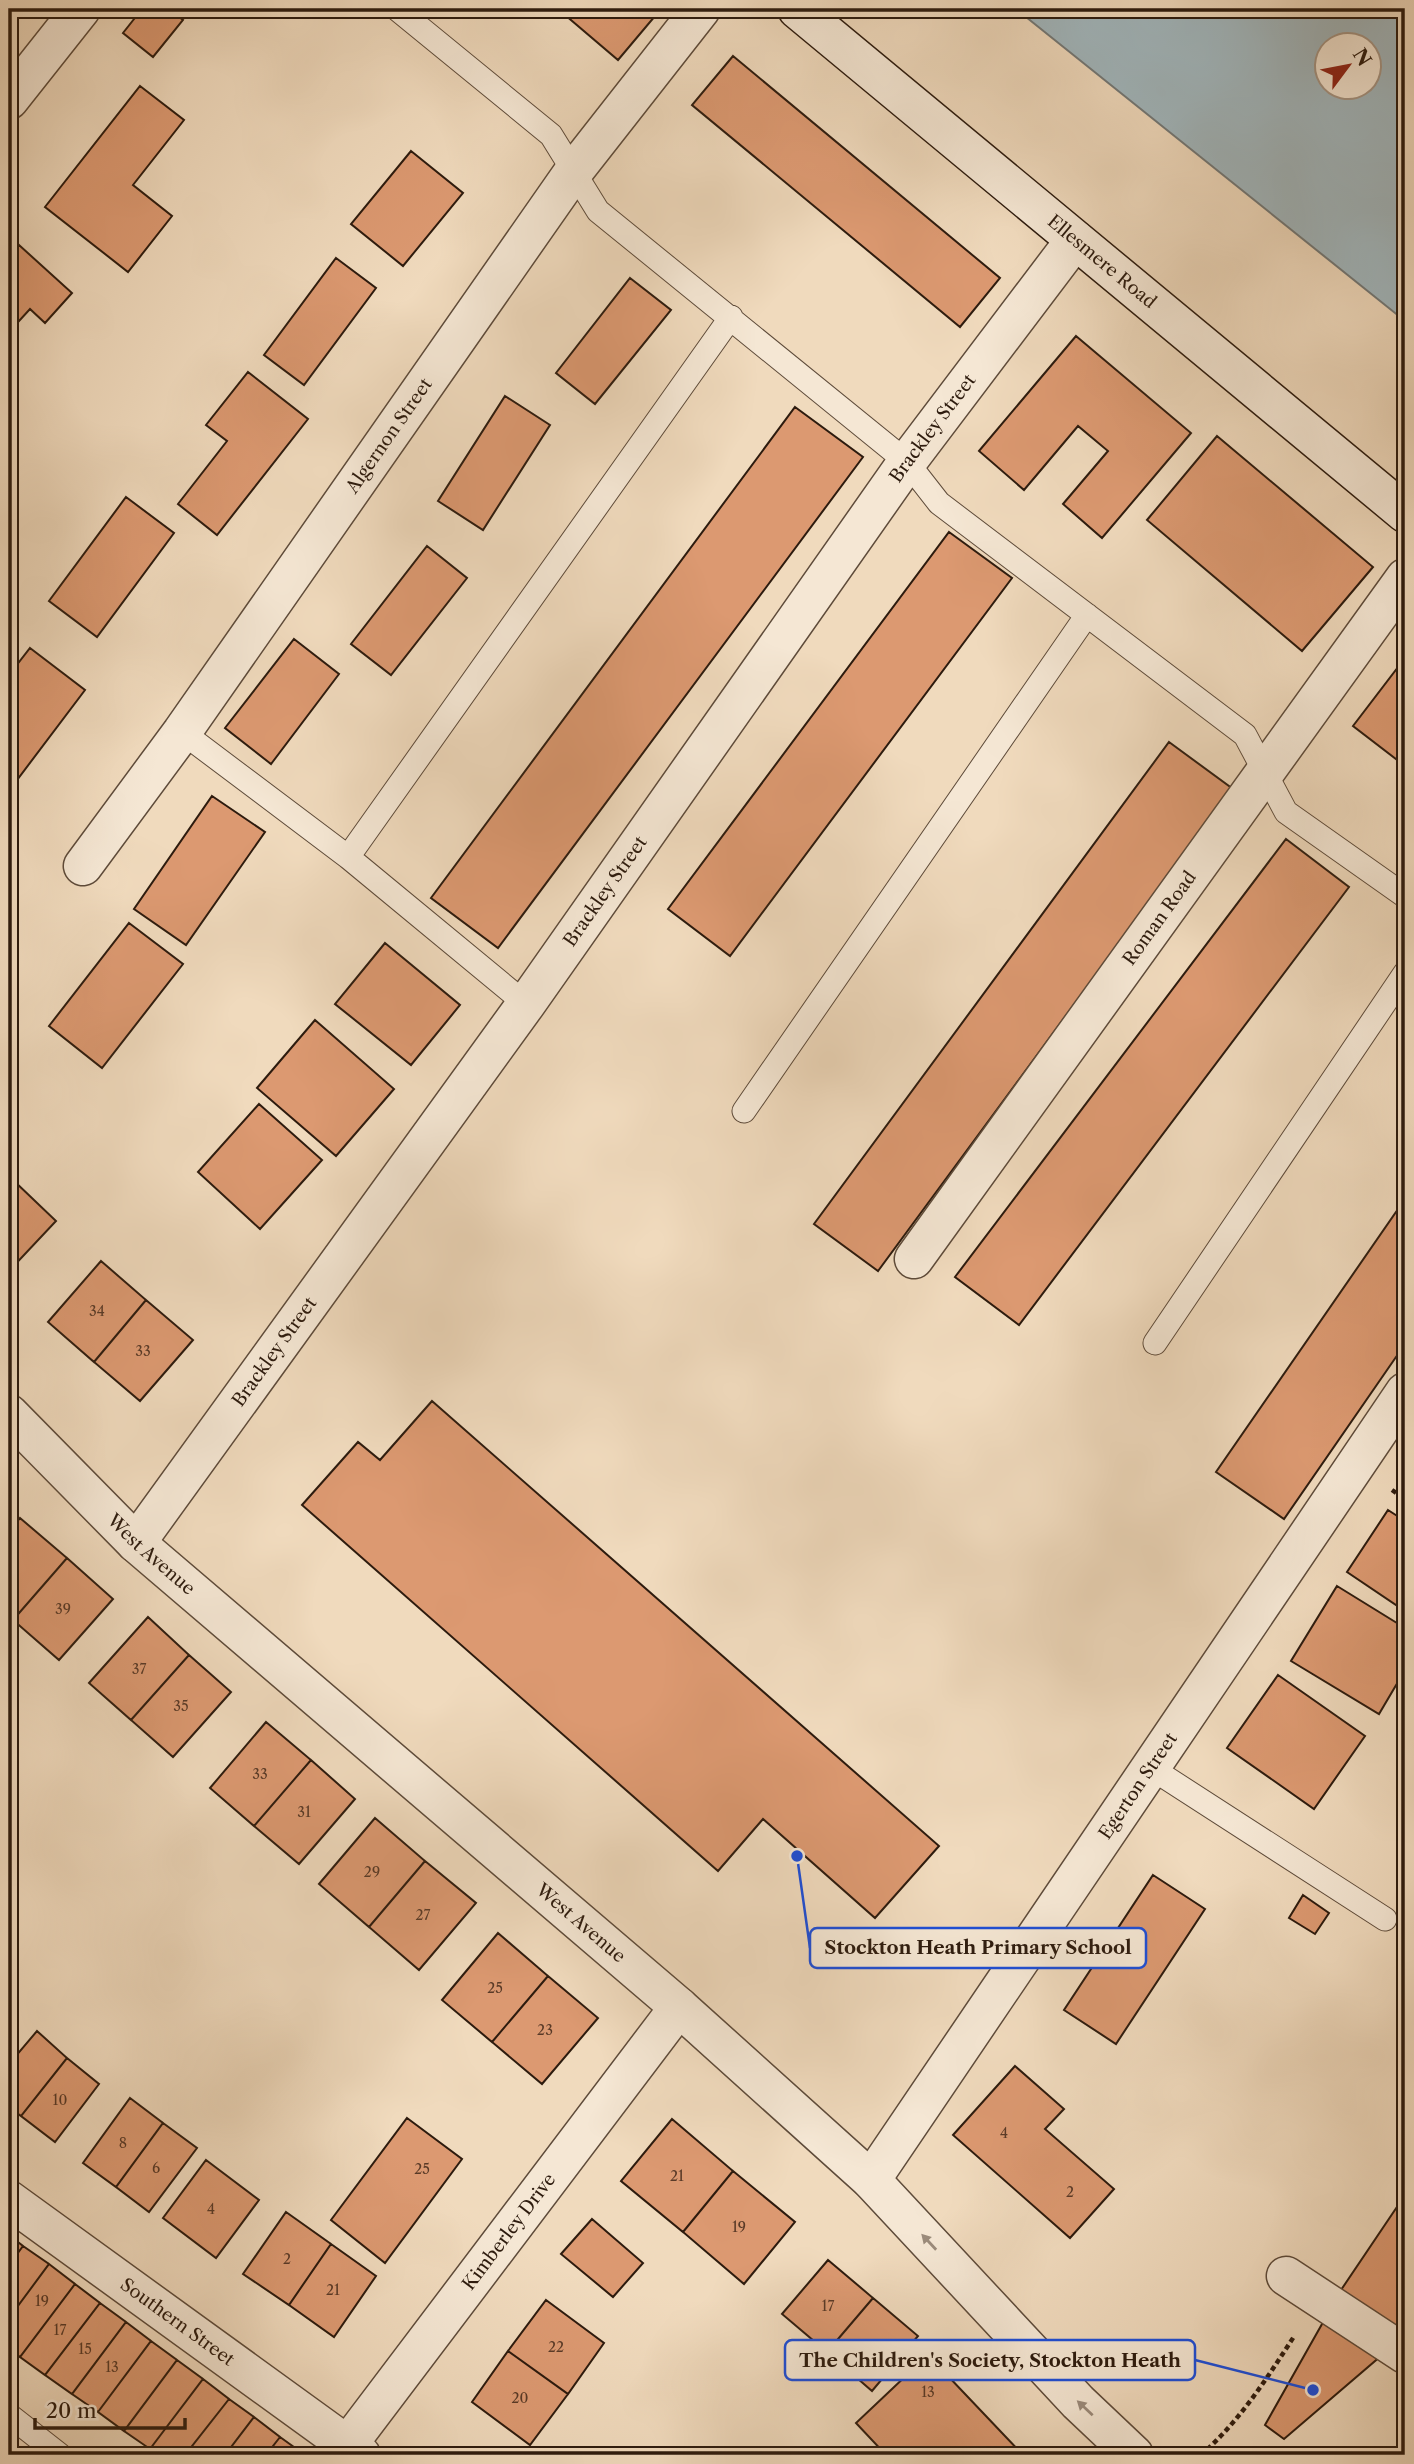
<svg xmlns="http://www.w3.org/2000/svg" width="1414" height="2464" viewBox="0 0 1414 2464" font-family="'Libre Caslon Text',serif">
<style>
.water{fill:#a1b7be;stroke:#737978;stroke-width:2;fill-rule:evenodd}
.building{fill:#dc9971;stroke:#2d1b0e;stroke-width:2}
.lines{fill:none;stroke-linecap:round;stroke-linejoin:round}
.lane-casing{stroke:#5e4b3a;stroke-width:25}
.street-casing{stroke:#5e4b3a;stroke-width:41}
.secondary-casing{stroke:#2d1b0e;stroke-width:41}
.path{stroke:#2d1b0e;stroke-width:4.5;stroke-dasharray:5 3.5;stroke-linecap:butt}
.lane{stroke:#f5e7d4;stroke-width:23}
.street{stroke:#f5e7d4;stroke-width:38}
.secondary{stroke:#f5e7d4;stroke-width:38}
.oneway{fill:#9b8b7b}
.labels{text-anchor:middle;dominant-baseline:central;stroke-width:5;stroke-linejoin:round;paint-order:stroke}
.number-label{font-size:14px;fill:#593a27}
.street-label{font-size:18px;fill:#2d1b0e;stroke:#f5e7d4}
.leader{fill:none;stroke:#1d4ed8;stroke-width:2.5}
.callout-dot{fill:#1d4ed8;stroke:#f5e7d4;stroke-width:2.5}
.callout{fill:#f5e7d4;stroke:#1d4ed8;stroke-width:2.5}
.callout-label{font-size:19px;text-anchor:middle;font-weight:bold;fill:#2d1b0e}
</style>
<rect width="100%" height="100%" fill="#f0dabd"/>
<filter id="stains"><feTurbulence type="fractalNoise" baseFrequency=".00286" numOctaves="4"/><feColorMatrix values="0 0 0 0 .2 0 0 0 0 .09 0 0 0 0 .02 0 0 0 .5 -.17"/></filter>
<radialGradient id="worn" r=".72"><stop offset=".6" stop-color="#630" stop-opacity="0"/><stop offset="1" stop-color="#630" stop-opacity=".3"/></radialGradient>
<path class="water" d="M1016,9H1405V321ZM1326,46H1368V88H1326Z"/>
<path class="building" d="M142,9H169L183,20L153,57L123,33Z
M558,9H661L618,60Z
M733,56L1000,278L960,327L692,105Z
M140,86L184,120L133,185L172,216L128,272L45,207Z
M411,151L463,193L403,266L351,224Z
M19,245L72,293L45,323L30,309L9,332V256Z
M336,258L376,288L304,385L264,355Z
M630,278L671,310L595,404L556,373Z
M1076,336L1191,433L1102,538L1063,504L1108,451L1078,426L1024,490L979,451Z
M248,372L308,419L217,535L178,504L227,441L206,425Z
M505,396L550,425L483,530L438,501Z
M795,407L863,457L498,948L431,898Z
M1217,436L1373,567L1302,651L1147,520Z
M126,497L174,533L97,637L49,601Z
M949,532L1012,578L730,956L668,909Z
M427,546L467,578L391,675L351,644Z
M294,639L339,674L271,764L225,728Z
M30,648L85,690L11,788L9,675Z
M1405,658V766L1353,726Z
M1169,742L1233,789L878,1271L814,1224Z
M212,796L265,832L186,945L134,909Z
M1286,839L1349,887L1019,1325L955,1277Z
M129,923L183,964L102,1068L49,1026Z
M385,943L460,1005L411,1065L335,1004Z
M315,1020L394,1089L336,1156L257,1088Z
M259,1104L322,1160L260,1229L198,1172Z
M12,1179L56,1221L9,1271V1182Z
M1405,1199V1344L1284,1519L1216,1472Z
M101,1261L146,1300L94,1362L48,1322Z
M146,1300L193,1340L140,1401L94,1362Z
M432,1401L939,1846L875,1918L763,1819L718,1871L302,1505L358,1442L380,1460Z
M1388,1510L1405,1521V1611L1347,1572Z
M20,1518L67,1558L13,1620L9,1616V1531Z
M67,1558L113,1599L59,1660L13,1620Z
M1337,1586L1405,1628V1670L1379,1714L1291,1661Z
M148,1617L189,1655L131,1720L89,1683Z
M189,1655L231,1692L173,1757L131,1720Z
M1278,1675L1365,1736L1314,1809L1227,1748Z
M266,1722L311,1760L254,1826L210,1788Z
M311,1760L355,1799L299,1864L254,1826Z
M375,1818L425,1861L369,1927L319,1884Z
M425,1861L476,1903L419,1970L369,1927Z
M1153,1875L1205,1909L1116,2044L1064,2010Z
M1303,1895L1329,1913L1315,1934L1289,1918Z
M498,1933L548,1976L492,2042L442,2000Z
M548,1976L598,2018L542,2084L492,2042Z
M37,2031L67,2058L21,2116L9,2107V2064Z
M67,2058L99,2084L55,2142L21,2116Z
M1015,2066L1064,2109L1045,2129L1114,2189L1070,2238L953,2135Z
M130,2098L163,2123L116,2187L83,2163Z
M407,2118L462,2159L385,2263L331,2220Z
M672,2119L733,2171L683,2232L621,2181Z
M163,2123L197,2148L149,2212L116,2187Z
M206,2160L259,2200L216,2258L163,2218Z
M733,2171L795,2222L744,2284L683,2232Z
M1405,2195V2333L1341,2290Z
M286,2212L331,2244L289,2305L243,2274Z
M592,2219L643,2263L613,2297L561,2254Z
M9,2235L23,2246L9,2265Z
M331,2244L376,2276L334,2337L289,2305Z
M23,2246L49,2264L9,2318V2265Z
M828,2260L873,2298L827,2352L782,2314Z
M49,2264L75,2284L20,2357L9,2349V2318Z
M75,2284L100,2303L45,2375L20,2357Z
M873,2298L918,2336L872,2391L827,2352Z
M546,2300L604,2343L568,2394L508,2351Z
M100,2303L126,2322L72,2394L45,2375Z
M1326,2317L1382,2355L1284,2439L1265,2425Z
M126,2322L151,2341L98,2412L72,2394Z
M151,2341L177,2360L124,2431L98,2412Z
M508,2351L568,2394L530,2445L472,2402Z
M928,2355L1023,2455H886L856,2423Z
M177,2360L203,2379L150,2449L124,2431Z
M203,2379L229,2399L185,2455H158L150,2449Z
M229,2399L254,2417L225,2455H185Z
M254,2417L280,2437L266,2455H225Z
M280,2437L305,2455H266Z"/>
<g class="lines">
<g class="lane-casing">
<path id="lane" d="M397,9L551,135L598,211L907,462L939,503L1245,735L1286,812L1405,896
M182,732L348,857L526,1004
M348,857L731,317
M744,1111L1087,615
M1155,1343L1405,973
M1151,1768L1385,1919
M9,2415L60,2455"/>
</g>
<g class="street-casing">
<g id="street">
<path d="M9,100L81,9"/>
<path id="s1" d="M83,866L182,732L574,171L701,9"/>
<path id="s2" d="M914,1259L1405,578"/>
<path id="s3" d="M9,1414L136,1543L679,2007L871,2180L1078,2402L1134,2455"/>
<path id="s4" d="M136,1543L526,1004L907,462L1075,240"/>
<path id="s5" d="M871,2180L1405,1392"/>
<path id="s6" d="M9,2200L361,2455"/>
<path d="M1286,2276L1405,2354"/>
<path id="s7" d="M340,2455L679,2007"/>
</g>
</g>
<g class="secondary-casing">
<g id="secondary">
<path id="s8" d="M797,9L1405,513"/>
</g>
</g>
<path class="path" d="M1392,1490L1405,1499
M1201,2455C1240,2421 1267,2378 1295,2335"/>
<use href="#lane" class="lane"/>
<use href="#street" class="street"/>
<use href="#secondary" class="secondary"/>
</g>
<defs><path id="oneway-solid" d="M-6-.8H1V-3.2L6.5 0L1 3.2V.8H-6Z" transform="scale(1.75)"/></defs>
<g class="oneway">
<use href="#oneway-solid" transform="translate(929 2242) rotate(-133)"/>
<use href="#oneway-solid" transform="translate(1085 2408) rotate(-137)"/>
</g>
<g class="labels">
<g class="number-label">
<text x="97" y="1311">34</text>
<text x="143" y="1351">33</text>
<text x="63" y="1609">39</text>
<text x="139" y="1669">37</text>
<text x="181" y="1706">35</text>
<text x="260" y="1774">33</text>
<text x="304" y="1812">31</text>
<text x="372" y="1872">29</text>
<text x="423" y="1915">27</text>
<text x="495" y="1988">25</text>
<text x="545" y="2030">23</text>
<text x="60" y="2100">10</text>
<text x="1004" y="2133">4</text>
<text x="123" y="2143">8</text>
<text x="156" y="2168">6</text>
<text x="422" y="2169">25</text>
<text x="677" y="2176">21</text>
<text x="1070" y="2192">2</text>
<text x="211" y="2209">4</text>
<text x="739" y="2227">19</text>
<text x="287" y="2259">2</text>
<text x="333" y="2290">21</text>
<text x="42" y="2301">19</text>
<text x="828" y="2306">17</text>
<text x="60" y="2330">17</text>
<text x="556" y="2347">22</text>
<text x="85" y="2349">15</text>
<text x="112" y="2367">13</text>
<text x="928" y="2392">13</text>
<text x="520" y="2398">20</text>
</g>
<g class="street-label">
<text stroke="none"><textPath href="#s8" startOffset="396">Ellesmere Road</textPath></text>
<text stroke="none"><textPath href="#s4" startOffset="1370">Brackley Street</textPath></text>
<text stroke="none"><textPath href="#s1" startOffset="528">Algernon Street</textPath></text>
<text stroke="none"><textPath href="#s4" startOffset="803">Brackley Street</textPath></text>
<text stroke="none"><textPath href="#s2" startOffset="420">Roman Road</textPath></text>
<text stroke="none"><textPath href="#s4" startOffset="236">Brackley Street</textPath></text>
<text stroke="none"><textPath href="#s3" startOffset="200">West Avenue</textPath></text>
<text stroke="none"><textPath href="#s5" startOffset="476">Egerton Street</textPath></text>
<text stroke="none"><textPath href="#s3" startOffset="766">West Avenue</textPath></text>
<text stroke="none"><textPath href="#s7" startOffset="280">Kimberley Drive</textPath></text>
<text stroke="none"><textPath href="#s6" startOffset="208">Southern Street</textPath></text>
</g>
</g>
<path class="leader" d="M797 1856L810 1948M1313 2390L1195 2360"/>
<g class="callout-dot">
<circle cx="797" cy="1856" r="7"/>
<circle cx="1313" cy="2390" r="7"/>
</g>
<g class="callout">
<rect x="810" y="1928" width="336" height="40" rx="7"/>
<rect x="785" y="2340" width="410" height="40" rx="7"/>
</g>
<g class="callout-label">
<text x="978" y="1954">Stockton Heath Primary School</text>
<text x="990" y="2367">The Children's Society, Stockton Heath</text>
</g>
<rect width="1414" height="2464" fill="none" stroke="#f0dabd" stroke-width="35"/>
<rect x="10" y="10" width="1393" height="2443" fill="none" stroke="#2d1b0e" stroke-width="3.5"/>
<rect x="18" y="18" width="1379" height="2429" fill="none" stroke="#2d1b0e" stroke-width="2"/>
<g transform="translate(1348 66) rotate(58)"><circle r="33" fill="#f5e7d4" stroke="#a59585" stroke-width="2"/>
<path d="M0-5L12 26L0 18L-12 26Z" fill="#8f2418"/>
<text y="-10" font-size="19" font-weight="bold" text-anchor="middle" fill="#2d1b0e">N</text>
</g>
<path d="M35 2418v10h150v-10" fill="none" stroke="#2d1b0e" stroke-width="3.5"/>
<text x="46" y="2418" font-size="21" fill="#2d1b0e" stroke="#f5e7d4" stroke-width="5" paint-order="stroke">20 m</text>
<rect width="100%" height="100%" filter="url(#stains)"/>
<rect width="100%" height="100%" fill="url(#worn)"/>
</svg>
